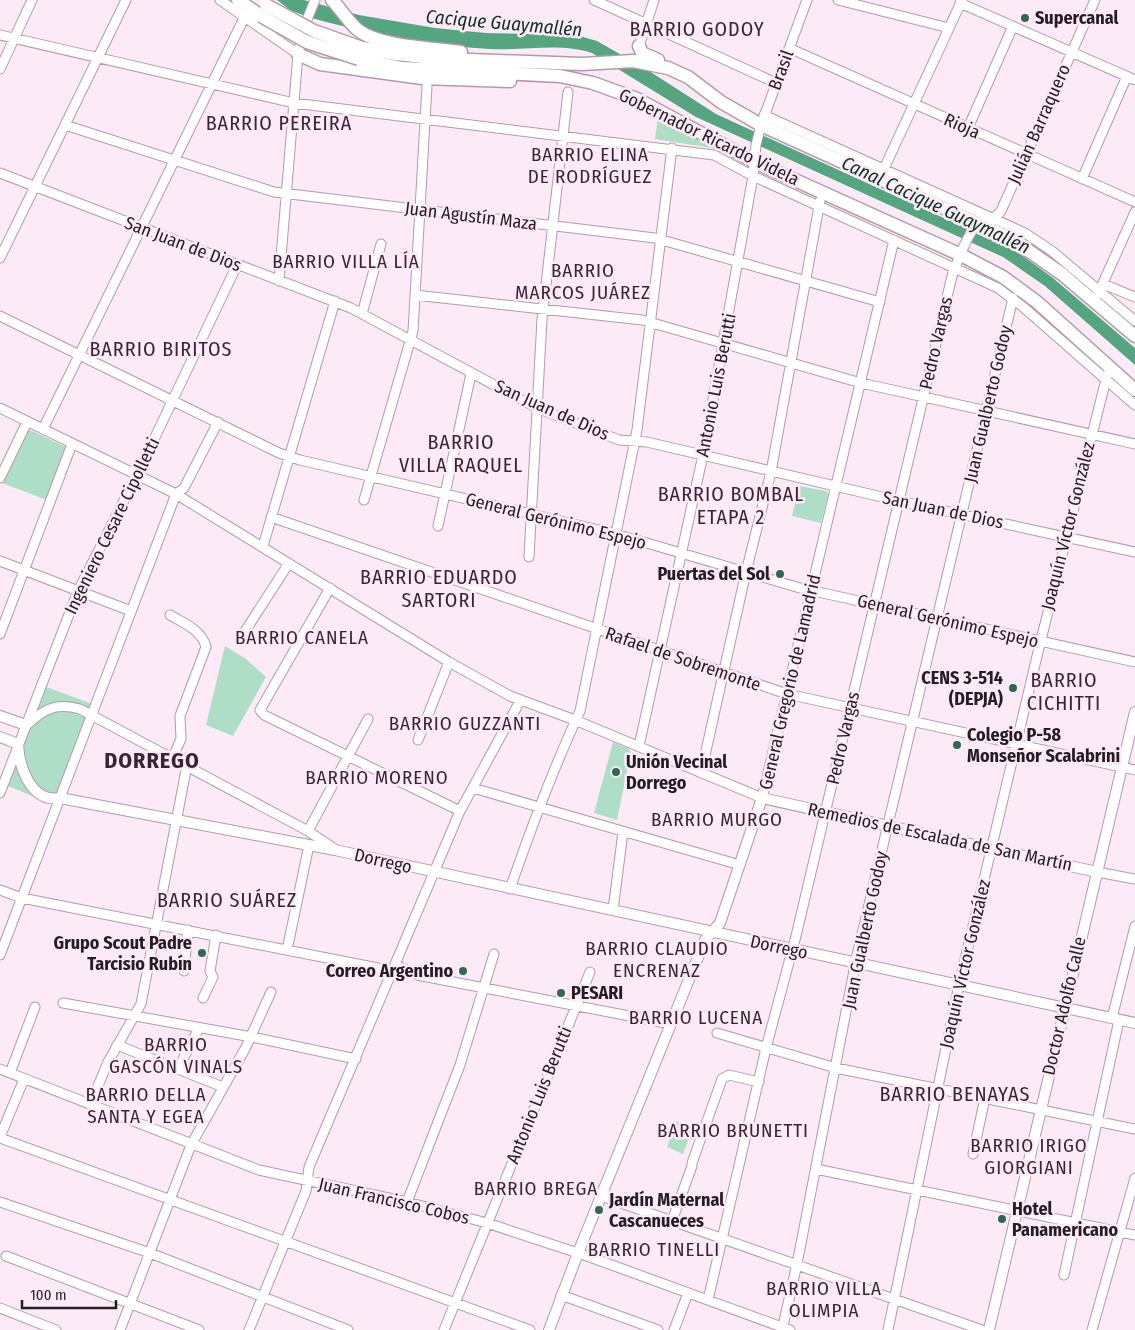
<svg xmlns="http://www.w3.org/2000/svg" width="1135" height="1330" viewBox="0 0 1135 1330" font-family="'Fira Sans Condensed',sans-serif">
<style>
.green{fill:#aedfc6}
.water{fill:#55a680}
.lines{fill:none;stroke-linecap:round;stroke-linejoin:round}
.minor-casing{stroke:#b599ac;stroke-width:11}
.major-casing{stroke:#b599ac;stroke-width:12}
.highway-casing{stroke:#b599ac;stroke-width:15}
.minor{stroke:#fff;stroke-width:9}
.major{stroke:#fff;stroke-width:10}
.highway{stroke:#fff;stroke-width:12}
.highway-bridge-casing{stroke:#b599ac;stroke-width:15;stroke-linecap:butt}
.highway-bridge{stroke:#fff;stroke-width:12}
.poi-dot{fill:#31684f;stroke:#fdeaf7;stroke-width:2}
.labels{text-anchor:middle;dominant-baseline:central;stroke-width:5;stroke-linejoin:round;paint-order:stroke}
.poi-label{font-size:18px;font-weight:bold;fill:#261c23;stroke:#fdeaf7;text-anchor:start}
.street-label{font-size:18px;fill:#261c23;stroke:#fdeaf7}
.water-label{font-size:19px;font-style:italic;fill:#0d3223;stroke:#fdeaf7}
.neighbourhood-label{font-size:19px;letter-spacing:1px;fill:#3a2434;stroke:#fdeaf7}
.quarter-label{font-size:20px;letter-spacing:1px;fill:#3a2434;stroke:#fdeaf7}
.district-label{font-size:22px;font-weight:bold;letter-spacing:1px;fill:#3a2434;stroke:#fdeaf7}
</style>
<rect width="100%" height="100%" fill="#fdeaf7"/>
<path class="green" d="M658,117L712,147V148L655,139Z
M28,429L66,447L47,500L2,483Z
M799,486L826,491L828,494L821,523L792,516Z
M225,646L246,659L266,677L233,736L206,725Z
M41,685L95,705L57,806L3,784Z
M613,742L629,749L631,753L617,820L594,813Z
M677,1121L693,1128L683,1154L667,1147Z"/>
<path class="water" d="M277,0H304L359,15L435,28L486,33L576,35L597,41L646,69L716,114L1016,251L1053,278L1135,348V365L1045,286L1003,257L696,117L592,53C560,42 522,51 489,49C428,45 367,34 308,17L290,10Z"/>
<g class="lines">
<g class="minor-casing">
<path id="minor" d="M220,0L298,54
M594,0L776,83
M838,0L949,28
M960,3L1135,80
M0,35L294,103L714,155L753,176L998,288L1022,306L1135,405
M639,46L654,0
M789,48L1135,202
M0,69L32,0
M764,115L1025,233L1052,251L1135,321
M65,125L274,192L655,238L880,302
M968,128L1013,26
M0,173L351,308L537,408L619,440L647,442L899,501L1135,552
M882,173L962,0
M1082,179L1127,76
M0,258L126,0
M279,281L298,54L304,27L315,0
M1103,284L1135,297
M1098,294L1135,212
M415,295L642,320L861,383L1135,444
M362,314L381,244
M0,316L279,453L300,460L616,534L800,588L1135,662
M0,408L176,494L449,662L510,696L575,720L762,798L894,240
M43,429L245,16
M0,478L27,422
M176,494L184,488L218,422
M364,500L413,331L427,86
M271,517L787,694L1135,770
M438,526L471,374
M263,546L335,301
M529,557L542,319L568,92
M0,561L131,611
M330,588L260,710L264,715L460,811
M170,615C183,623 202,630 206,647L180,716L181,739L173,757
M0,634L72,444
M240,639L289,563
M28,724C45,708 57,703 80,709L308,831L335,849
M418,740L449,662
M639,746L703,455L753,176L756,145L761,125L807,0
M701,773L746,572L771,472L820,201
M473,788L740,865
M0,793L78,591L137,475L237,265
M308,831L368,719
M1097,872L1135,879
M510,889C531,828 553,769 580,711L637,430L672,148
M0,890L22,898L393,971L400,967L417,975L671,1024
M613,910L623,832
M287,950L309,845
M0,955L176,494
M184,971L188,930
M203,998L213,977L210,971L216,935
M63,1003L252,1037L356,1059
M1112,1018L1135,926
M717,1033L836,1068L1135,1129
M117,1045L223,1087
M0,1069L259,1170L407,1202L487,1223L587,1256L790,1330
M178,1069L199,1028
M10,1073L35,1007
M90,1105L108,1062L141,1004L187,765
M0,1137L24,1079
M0,1138L530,1330
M973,1154L985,1098
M692,1163L722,1079L729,1075L759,1082
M816,1169L1135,1235
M601,1196L982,1330
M0,1202L150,1253L348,1330
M407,1202L460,1065L494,954
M672,1221L692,1166
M6,1256L199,1330
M1064,1275L1119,1020
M561,1295L658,1330
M708,1300L766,1048L796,936L952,276C957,263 967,234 977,225C985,219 995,220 1001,211L1095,0
M0,1308L56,1330
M120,1330L191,1145L246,1047L271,992
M249,1330L306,1191L309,1167L460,811L520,701
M444,1330L590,972
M674,1330L688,1293
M782,1330L797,1264L857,955L1013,298
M888,1330L959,985L1038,652L1107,375
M1092,1330L1135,1178"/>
</g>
<g class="major-casing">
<path id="major" d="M0,716L26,725
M0,737L18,744C19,767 31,803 60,798L335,850L1135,1023
M549,1330L578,1253L705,940L720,923L762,798L1097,872
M989,1330L1135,712"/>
</g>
<g class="highway-casing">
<path id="highway" d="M238,0L261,16
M332,0C341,9 348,22 358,30C380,47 433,48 461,52
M639,46L642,53L658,60
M362,48L396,54L443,59L582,64L633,61L668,68L688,77L721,102L761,125L1012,239L1062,274L1135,336
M298,54L320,64L422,78L510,81
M359,59L402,68L560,76L593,83L637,99L755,162L961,255L1003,277L1037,302L1135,390"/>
</g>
<use href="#minor" class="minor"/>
<use href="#major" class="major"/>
<use href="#highway" class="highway"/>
<g class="highway-bridge-casing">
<path id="highway-bridge" d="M266,5L314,31L362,48
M261,16L307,42L359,59"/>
</g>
<use href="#highway-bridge" class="highway-bridge"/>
</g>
<g class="poi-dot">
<circle cx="1025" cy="18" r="5"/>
<circle cx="780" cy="574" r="5"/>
<circle cx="1013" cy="688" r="5"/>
<circle cx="957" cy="745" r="5"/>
<circle cx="616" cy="772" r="5"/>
<circle cx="202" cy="953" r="5"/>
<circle cx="463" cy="971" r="5"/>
<circle cx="561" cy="993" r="5"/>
<circle cx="599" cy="1210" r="5"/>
<circle cx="1002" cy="1219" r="5"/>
</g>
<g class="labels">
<g class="poi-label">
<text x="1035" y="18">Supercanal</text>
<text x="770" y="574" text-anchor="end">Puertas del Sol</text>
<text x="1003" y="678" text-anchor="end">CENS 3-514<tspan x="1003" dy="21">(DEPJA)</tspan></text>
<text x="967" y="735">Colegio P-58<tspan x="967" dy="21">Monseñor Scalabrini</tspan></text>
<text x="626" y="762">Unión Vecinal<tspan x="626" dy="21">Dorrego</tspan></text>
<text x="192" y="943" text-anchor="end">Grupo Scout Padre<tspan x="192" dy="21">Tarcisio Rubín</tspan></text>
<text x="453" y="971" text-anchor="end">Correo Argentino</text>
<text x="571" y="993">PESARI</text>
<text x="609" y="1200">Jardín Maternal<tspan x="609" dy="21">Cascanueces</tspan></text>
<text x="1012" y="1209">Hotel<tspan x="1012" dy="21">Panamericano</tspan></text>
</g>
<g class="street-label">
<text transform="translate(781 70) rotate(-70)">Brasil</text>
<text transform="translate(1039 124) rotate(-66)">Julián Barraquero</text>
<text transform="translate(962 126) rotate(24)">Rioja</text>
<text transform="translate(709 137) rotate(26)">Gobernador Ricardo Videla</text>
<text transform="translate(471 216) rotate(7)">Juan Agustín Maza</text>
<text transform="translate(183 244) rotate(21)">San Juan de Dios</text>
<text transform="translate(936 343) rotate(-77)">Pedro Vargas</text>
<text transform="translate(716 385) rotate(-79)">Antonio Luis Berutti</text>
<text transform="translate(988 404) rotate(-77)">Juan Gualberto Godoy</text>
<text transform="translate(552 410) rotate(24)">San Juan de Dios</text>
<text transform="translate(943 510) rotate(12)">San Juan de Dios</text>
<text transform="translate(556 521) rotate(14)">General Gerónimo Espejo</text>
<text transform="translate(112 526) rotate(-64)">Ingeniero Cesare Cipolletti</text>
<text transform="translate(1068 526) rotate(-76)">Joaquín Víctor González</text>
<text transform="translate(948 621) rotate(13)">General Gerónimo Espejo</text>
<text transform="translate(683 659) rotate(19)">Rafael de Sobremonte</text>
<text transform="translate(790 682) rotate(-77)">General Gregorio de Lamadrid</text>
<text transform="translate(843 738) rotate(-77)">Pedro Vargas</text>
<text transform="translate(940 837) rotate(12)">Remedios de Escalada de San Martín</text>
<text transform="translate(383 861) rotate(13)">Dorrego</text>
<text transform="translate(865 930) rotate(-78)">Juan Gualberto Godoy</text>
<text transform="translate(779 947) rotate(12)">Dorrego</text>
<text transform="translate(965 964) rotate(-77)">Joaquín Víctor González</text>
<text transform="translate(1064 1006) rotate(-77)">Doctor Adolfo Calle</text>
<text transform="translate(539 1095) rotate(-68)">Antonio Luis Berutti</text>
<text transform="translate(394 1201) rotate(13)">Juan Francisco Cobos</text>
</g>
<g class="water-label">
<text transform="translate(504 23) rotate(5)">Cacique Guaymallén</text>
<text transform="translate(936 205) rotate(25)">Canal Cacique Guaymallén</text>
</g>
<g class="neighbourhood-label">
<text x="590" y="154">BARRIO ELINA<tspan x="590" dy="22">DE RODRÍGUEZ</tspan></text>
<text x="346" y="261">BARRIO VILLA LÍA</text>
<text x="583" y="270">BARRIO<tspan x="583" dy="22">MARCOS JUÁREZ</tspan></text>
<text x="302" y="637">BARRIO CANELA</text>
<text x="465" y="723">BARRIO GUZZANTI</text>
<text x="377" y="777">BARRIO MORENO</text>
<text x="717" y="819">BARRIO MURGO</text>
<text x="657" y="948">BARRIO CLAUDIO<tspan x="657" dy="22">ENCRENAZ</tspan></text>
<text x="696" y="1017">BARRIO LUCENA</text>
<text x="176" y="1044">BARRIO<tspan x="176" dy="22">GASCÓN VINALS</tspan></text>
<text x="146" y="1094">BARRIO DELLA<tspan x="146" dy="22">SANTA Y EGEA</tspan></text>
<text x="733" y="1130">BARRIO BRUNETTI</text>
<text x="1029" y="1145">BARRIO IRIGO<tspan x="1029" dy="22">GIORGIANI</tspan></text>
<text x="536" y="1188">BARRIO BREGA</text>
<text x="654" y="1249">BARRIO TINELLI</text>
<text x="824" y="1288">BARRIO VILLA<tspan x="824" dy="22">OLIMPIA</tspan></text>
</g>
<g class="quarter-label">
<text x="697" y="29">BARRIO GODOY</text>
<text x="279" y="123">BARRIO PEREIRA</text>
<text x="161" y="349">BARRIO BIRITOS</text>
<text x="461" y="442">BARRIO<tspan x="461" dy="23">VILLA RAQUEL</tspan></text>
<text x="731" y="494">BARRIO BOMBAL<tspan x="731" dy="23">ETAPA 2</tspan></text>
<text x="439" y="577">BARRIO EDUARDO<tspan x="439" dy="23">SARTORI</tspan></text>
<text x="1064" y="680">BARRIO<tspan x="1064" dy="23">CICHITTI</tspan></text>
<text x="227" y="900">BARRIO SUÁREZ</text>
<text x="955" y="1094">BARRIO BENAYAS</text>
</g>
<g class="district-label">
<text x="152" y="760">DORREGO</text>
</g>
</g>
<path d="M22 1300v8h94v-8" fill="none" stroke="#261c23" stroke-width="2.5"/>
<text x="30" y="1300" font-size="15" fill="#261c23" stroke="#fdeaf7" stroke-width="4" paint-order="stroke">100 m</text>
</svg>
